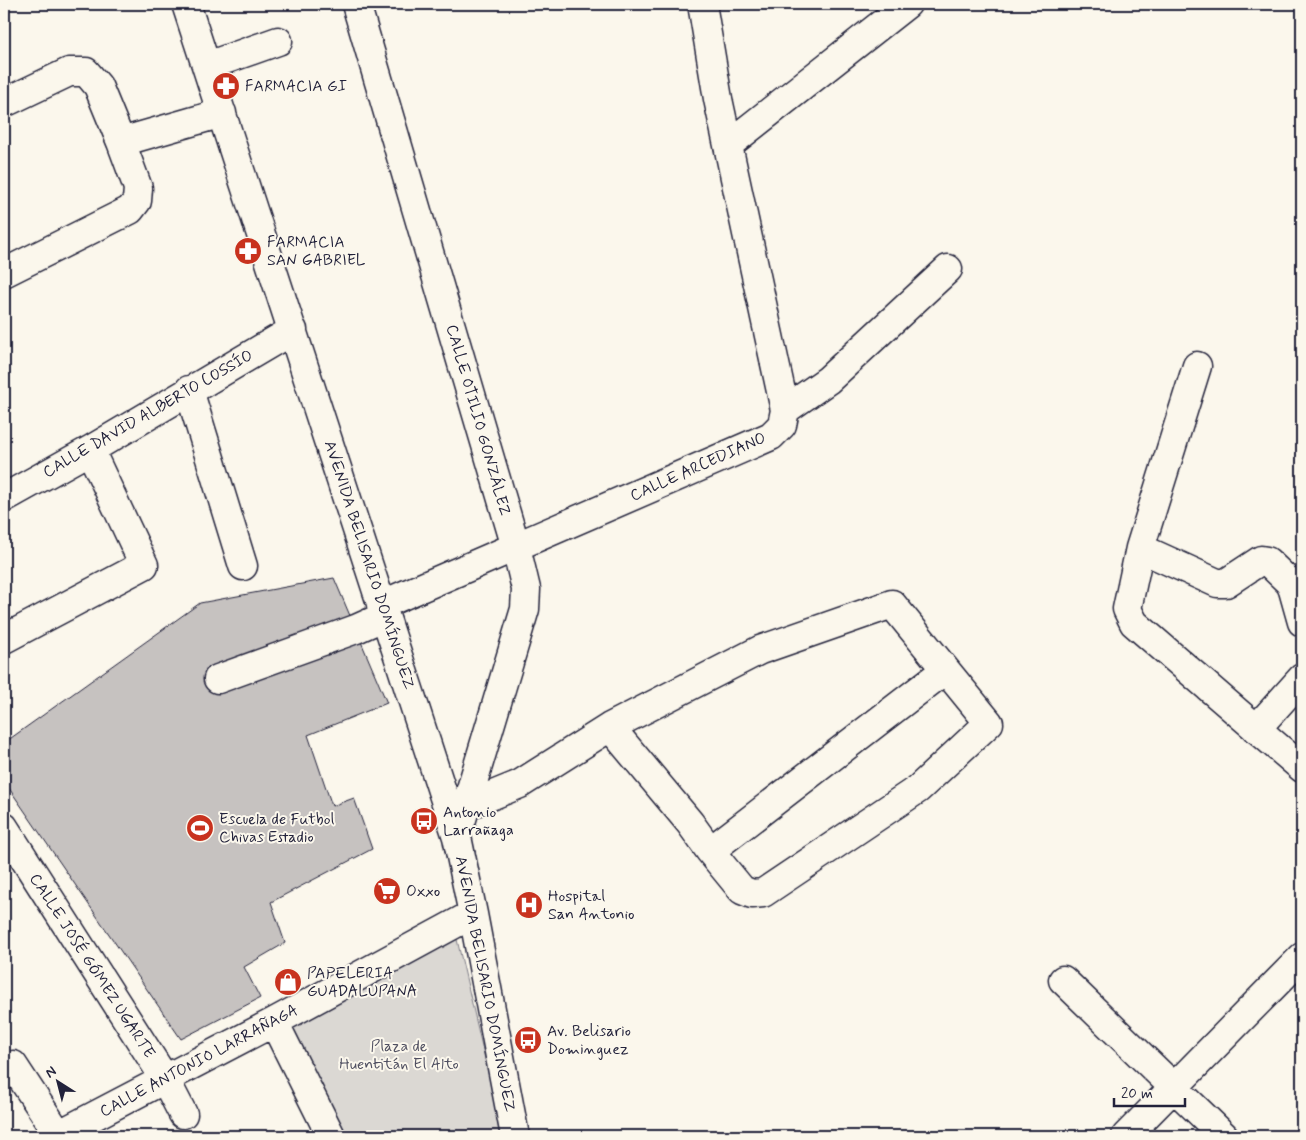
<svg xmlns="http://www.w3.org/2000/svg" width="1306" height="1140" viewBox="0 0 1306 1140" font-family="Mynerve,sans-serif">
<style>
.green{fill:#dbd8d3;stroke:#7e7d87}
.building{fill:#c6c2c0;stroke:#22223b}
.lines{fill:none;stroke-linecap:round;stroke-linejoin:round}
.minor-casing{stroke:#22223b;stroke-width:31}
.minor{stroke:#fbf7ec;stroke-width:28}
.labels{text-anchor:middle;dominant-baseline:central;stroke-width:4;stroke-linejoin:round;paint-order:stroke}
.poi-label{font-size:16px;fill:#22223b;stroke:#fbf7ec;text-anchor:start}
.street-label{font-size:16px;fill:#22223b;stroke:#fbf7ec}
.park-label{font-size:16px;fill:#505061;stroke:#fbf7ec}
</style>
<rect width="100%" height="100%" fill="#fbf7ec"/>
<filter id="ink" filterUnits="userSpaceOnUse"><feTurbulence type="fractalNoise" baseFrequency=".02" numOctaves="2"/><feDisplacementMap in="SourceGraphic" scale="10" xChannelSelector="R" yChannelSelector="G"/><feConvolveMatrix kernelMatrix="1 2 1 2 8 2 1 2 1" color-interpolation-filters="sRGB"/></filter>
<g filter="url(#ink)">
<path class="green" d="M455,931L503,1136H341L287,1025Z"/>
<path class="building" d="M334,578L387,703L308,735L332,806L354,798L372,849L271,902L285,943L244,967L260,998L181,1039L4,781V743L200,603Z"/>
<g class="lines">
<g class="minor-casing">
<path id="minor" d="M186,4L457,837L473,914L515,1136
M356,4L516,547L526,589L525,609L462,819
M207,66L278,41
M4,103L69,72H86L98,86L121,142L138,188L137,201L130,210L4,273
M121,142L222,113
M728,145L907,4
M1197,366L1140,548L1127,609L1134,623L1302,768
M189,390L243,566
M785,410L828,380L948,269
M4,498L90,450L293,330
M1140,548L1217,583H1226L1261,560L1267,561L1290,583L1293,590L1302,622
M381,605L771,436L782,425L785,410L718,99L702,4
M4,639L144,565L90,450
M218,679L356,629L385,616
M1256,729L1302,678
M466,806L520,784L610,727L760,650L892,604L989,723L918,789L763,893L752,894L742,890L710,851L690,823L610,727
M4,827L165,1079L183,1114
M710,851L945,670
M1063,980L1224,1136
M274,1022L331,1136
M13,1065L59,1135
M56,1136L274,1022L473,914
M1126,1136L1302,957"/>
</g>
<use href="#minor" class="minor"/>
</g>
</g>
<defs>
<g id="pharmacy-disc" transform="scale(1.4375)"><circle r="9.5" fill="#c8321e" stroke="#fbf7ec"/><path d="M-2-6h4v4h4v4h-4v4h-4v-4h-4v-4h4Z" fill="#fff"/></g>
<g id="bus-disc" transform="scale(1.4375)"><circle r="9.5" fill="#c8321e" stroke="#fbf7ec"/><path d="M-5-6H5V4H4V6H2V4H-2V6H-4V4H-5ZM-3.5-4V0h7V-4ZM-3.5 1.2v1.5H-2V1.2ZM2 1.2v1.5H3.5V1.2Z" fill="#fff"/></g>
<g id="stadium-disc" transform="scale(1.4375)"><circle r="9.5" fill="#c8321e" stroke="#fbf7ec"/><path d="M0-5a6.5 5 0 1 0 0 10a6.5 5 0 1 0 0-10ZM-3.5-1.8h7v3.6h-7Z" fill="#fff"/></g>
<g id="supermarket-disc" transform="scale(1.4375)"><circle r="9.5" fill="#c8321e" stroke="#fbf7ec"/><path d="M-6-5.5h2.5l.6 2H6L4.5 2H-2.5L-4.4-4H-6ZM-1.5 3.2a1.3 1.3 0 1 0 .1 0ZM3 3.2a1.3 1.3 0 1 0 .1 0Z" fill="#fff"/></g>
<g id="hospital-disc" transform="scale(1.4375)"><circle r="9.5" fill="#c8321e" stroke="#fbf7ec"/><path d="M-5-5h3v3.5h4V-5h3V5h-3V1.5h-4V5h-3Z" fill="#fff"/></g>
<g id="shop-disc" transform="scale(1.4375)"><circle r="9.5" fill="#c8321e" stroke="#fbf7ec"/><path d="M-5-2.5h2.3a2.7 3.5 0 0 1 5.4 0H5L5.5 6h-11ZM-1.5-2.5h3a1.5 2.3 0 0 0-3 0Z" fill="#fff"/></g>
</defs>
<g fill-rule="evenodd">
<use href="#pharmacy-disc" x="226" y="86"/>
<use href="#pharmacy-disc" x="248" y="251"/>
<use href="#bus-disc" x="424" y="821"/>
<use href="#stadium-disc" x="200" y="828"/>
<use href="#supermarket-disc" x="387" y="891"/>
<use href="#hospital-disc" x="529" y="905"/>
<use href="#shop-disc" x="288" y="982"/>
<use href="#bus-disc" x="528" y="1040"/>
</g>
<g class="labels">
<g class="poi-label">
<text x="245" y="86">FARMACIA GI</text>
<text x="267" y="242">FARMACIA<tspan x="267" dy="18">SAN GABRIEL</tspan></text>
<text x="443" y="812">Antonio<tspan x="443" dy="18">Larrañaga</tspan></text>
<text x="219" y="819">Escuela de Futbol<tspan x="219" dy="18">Chivas Estadio</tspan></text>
<text x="406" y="891">Oxxo</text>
<text x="548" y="896">Hospital<tspan x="548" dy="18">San Antonio</tspan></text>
<text x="307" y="973">PAPELERIA<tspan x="307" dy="18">GUADALUPANA</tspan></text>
<text x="547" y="1031">Av. Belisario<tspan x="547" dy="18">Dominguez</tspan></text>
</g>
<g class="street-label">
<text transform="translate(148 414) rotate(-30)">CALLE DAVID ALBERTO COSSÍO</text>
<text transform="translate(478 420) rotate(74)">CALLE OTILIO GONZÁLEZ</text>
<text transform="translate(698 467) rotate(-24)">CALLE ARCEDIANO</text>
<text transform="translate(369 565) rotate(72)">AVENIDA BELISARIO DOMÍNGUEZ</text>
<text transform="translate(92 966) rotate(57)">CALLE JOSÉ GÓMEZ UGARTE</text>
<text transform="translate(485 984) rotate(79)">AVENIDA BELISARIO DOMÍNGUEZ</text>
<text transform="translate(199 1061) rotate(-28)">CALLE ANTONIO LARRAÑAGA</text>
</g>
<g class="park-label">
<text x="399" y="1046">Plaza de<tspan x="399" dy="18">Huentitán El Alto</tspan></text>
</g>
</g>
<rect width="1306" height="1140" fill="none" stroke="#fbf7ec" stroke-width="20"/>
<rect x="10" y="10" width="1286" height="1120" fill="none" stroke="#22223b" stroke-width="2" filter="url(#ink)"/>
<g transform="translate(58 1082) rotate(324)" stroke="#fbf7ec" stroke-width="4" paint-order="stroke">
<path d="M0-4L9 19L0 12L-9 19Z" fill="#22223b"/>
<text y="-8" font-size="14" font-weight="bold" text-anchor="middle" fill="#22223b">N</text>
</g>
<path d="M1114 1098v8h71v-8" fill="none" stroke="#22223b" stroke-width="2.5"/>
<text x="1121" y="1098" font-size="15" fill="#22223b" stroke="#fbf7ec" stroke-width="4" paint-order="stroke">20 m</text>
</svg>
